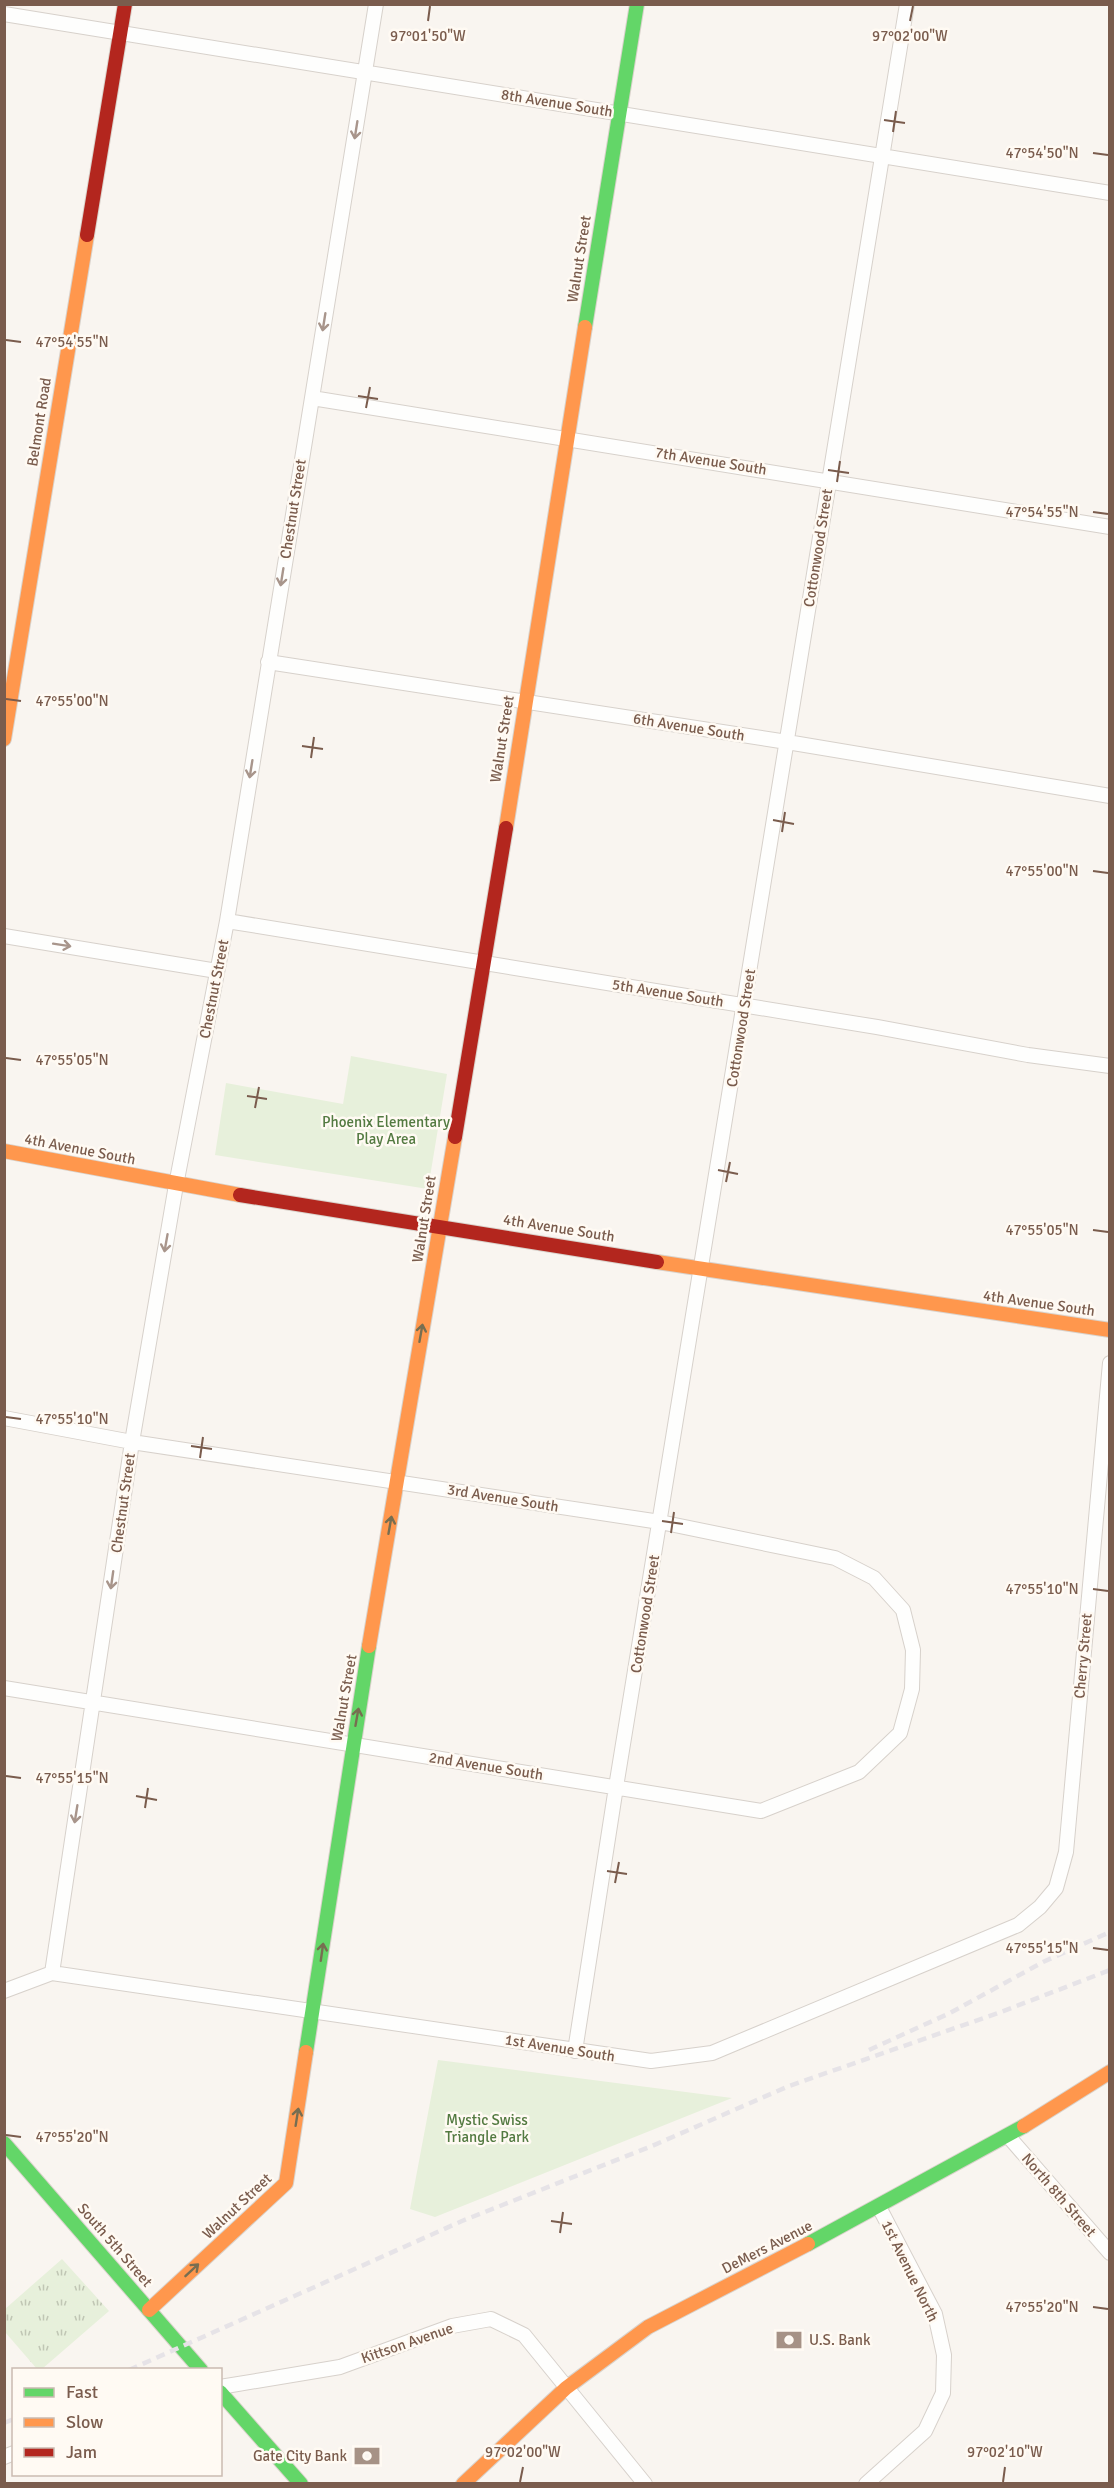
<svg xmlns="http://www.w3.org/2000/svg" width="1114" height="2488" viewBox="0 0 1114 2488" font-family="Signika,sans-serif">
<style>
.grass{fill:url(#grass-tufts)}
.park{fill:#e7f0db}
.lines{fill:none;stroke-linecap:round;stroke-linejoin:round}
.street-casing{stroke:#d7d1cb;stroke-width:16}
.fast-casing{stroke:#d9d2cb;stroke-width:16}
.slow-casing{stroke:#d9d2cb;stroke-width:16}
.jam-casing{stroke:#d9d2cb;stroke-width:16}
.street{stroke:#fefefd;stroke-width:14}
.fast{stroke:#63d668;stroke-width:14}
.slow{stroke:#ff974d;stroke-width:14}
.jam{stroke:#b3261e;stroke-width:14}
.rail{stroke:#e6e3e7;stroke-width:4.5;stroke-dasharray:9 6;stroke-linecap:butt}
.oneway{stroke:#a8958b}
.oneway2{stroke:#776e51}
.ticks{fill:none;stroke:#7a5c4d;stroke-width:2}
.labels{text-anchor:middle;dominant-baseline:central;stroke-width:5;stroke-linejoin:round;paint-order:stroke}
.street-label{font-size:15px;fill:#7a5c4d;stroke:#fffaf3}
.park-label{font-size:15px;fill:#537a41;stroke:#fffaf3}
.poi-label{font-size:15px;fill:#7a5c4d;stroke:#fffaf3;text-anchor:start}
.ticks-label{font-size:15px;text-anchor:middle;fill:#7a5c4d;stroke:#fffaf3;stroke-width:5;stroke-linejoin:round;paint-order:stroke}
</style>
<defs>
<pattern id="grass-tufts" width="24" height="20" patternUnits="userSpaceOnUse" patternTransform="scale(1.5)"><rect width="24" height="20" fill="#e7f0db"/><path d="M3 7l-1-3M5 7V3M7 7l1-3M15 17l-1-3M17 17v-4M19 17l1-3" fill="none" stroke="#c0c6b4"/></pattern>
</defs>
<rect width="100%" height="100%" fill="#f9f5f0"/>
<path class="grass" d="M62,2259L109,2311L42,2369H37L5,2332V2309Z"/>
<path class="park" d="M351,1056L447,1074L428,1189L215,1155L226,1083L343,1104Z
M438,2060L732,2098L435,2217L410,2209Z"/>
<g class="lines">
<g class="street-casing">
<path id="street" d="M4,14L1110,193
M312,398L1110,527
M268,662L787,742L1110,796
M227,921L877,1027L1028,1055L1110,1066
M4,936L217,971
M4,1418L132,1442L660,1522L835,1558L874,1578L903,1610L913,1650L912,1689L900,1733L859,1772L761,1811L4,1688
M52,1973L132,1442L176,1185L227,921L376,4
M4,1991L52,1973L651,2061L712,2053L1018,1925L1040,1907L1056,1888L1066,1852L1110,1363
M575,2051L616,1787L907,4
M1008,2136L1110,2253
M220,2387L340,2367L452,2326L491,2319L524,2335L645,2484
M4,2457L14,2453
M866,2484L925,2431L943,2393L944,2355L935,2314L879,2207"/>
</g>
<g class="fast-casing">
<path id="fast" d="M585,327L637,4
M306,2052L369,1646
M4,2143L201,2370
M808,2244L1024,2126
M220,2392L301,2484"/>
</g>
<g class="slow-casing">
<path id="slow" d="M4,739L87,235
M506,828L585,327
M4,1151L240,1195
M657,1262L1110,1330
M369,1646L455,1137
M1024,2126L1110,2072
M149,2310L286,2183L306,2052
M463,2484L566,2388L648,2327L808,2244"/>
</g>
<g class="jam-casing">
<path id="jam" d="M87,235L125,4
M455,1137L506,828
M240,1195L657,1262"/>
</g>
<use href="#street" class="street"/>
<use href="#fast" class="fast"/>
<use href="#slow" class="slow"/>
<use href="#jam" class="jam"/>
<path class="rail" d="M869,2050L950,2013L1043,1962L1110,1932
M129,2370L462,2221L652,2146L789,2086L1001,2012L1110,1970
M4,2423L14,2419"/>
</g>
<defs><path id="oneway-shaft" d="M-6 0H5M1.5-3L5.5 0L1.5 3" fill="none" stroke-width="1.6" stroke-linecap="round" stroke-linejoin="round" transform="scale(1.5)"/></defs>
<g class="oneway">
<use href="#oneway-shaft" transform="translate(356 130) rotate(99)"/>
<use href="#oneway-shaft" transform="translate(324 322) rotate(99)"/>
<use href="#oneway-shaft" transform="translate(282 577) rotate(99)"/>
<use href="#oneway-shaft" transform="translate(251 769) rotate(99)"/>
<use href="#oneway-shaft" transform="translate(62 945) rotate(9)"/>
<use href="#oneway-shaft" transform="translate(166 1243) rotate(100)"/>
<use href="#oneway-shaft" transform="translate(112 1580) rotate(98)"/>
<use href="#oneway-shaft" transform="translate(76 1814) rotate(99)"/>
</g>
<g class="oneway2">
<use href="#oneway-shaft" transform="translate(421 1333) rotate(-80)"/>
<use href="#oneway-shaft" transform="translate(390 1525) rotate(-80)"/>
<use href="#oneway-shaft" transform="translate(357 1717) rotate(-80)"/>
<use href="#oneway-shaft" transform="translate(322 1952) rotate(-82)"/>
<use href="#oneway-shaft" transform="translate(297 2117) rotate(-81)"/>
<use href="#oneway-shaft" transform="translate(192 2270) rotate(-43)"/>
</g>
<path class="ticks" d="M428,21L430,6M910,21L913,6M884,120L905,123M893,132L896,111M1093,153L1108,155M6,340L21,342M358,396L378,399M366,408L370,387M828,470L849,473M837,482L840,461M1093,512L1108,514M6,699L21,701M302,746L323,749M311,758L314,737M773,820L794,824M782,832L785,812M1093,871L1108,873M6,1058L21,1060M247,1096L267,1099M255,1108L259,1087M718,1170L738,1174M726,1182L730,1162M1093,1230L1108,1232M6,1417L21,1419M191,1446L212,1449M200,1458L203,1437M662,1521L683,1524M671,1533L674,1512M1093,1589L1108,1591M6,1776L21,1778M136,1796L157,1800M145,1808L148,1788M607,1871L627,1874M615,1883L619,1862M1093,1948L1108,1950M6,2135L21,2137M551,2221L572,2224M560,2233L563,2212M1093,2307L1108,2309M520,2482L523,2467M1003,2482L1005,2467"/>
<defs>
<g id="bank-bare" transform="scale(2.07)"><path d="M-6-4H6V4H-6ZM0-2.3a2.3 2.3 0 1 0 0 4.6a2.3 2.3 0 1 0 0-4.6Z" fill="#a69286" stroke="#fffaf3" stroke-width="2.5" paint-order="stroke"/></g>
</defs>
<g fill-rule="evenodd">
<use href="#bank-bare" x="789" y="2340"/>
<use href="#bank-bare" x="367" y="2456"/>
</g>
<g class="labels">
<g class="street-label">
<text transform="translate(557 103) rotate(9)">8th Avenue South</text>
<text transform="translate(579 259) rotate(-81)">Walnut Street</text>
<text transform="translate(39 422) rotate(-81)">Belmont Road</text>
<text transform="translate(711 461) rotate(9)">7th Avenue South</text>
<text transform="translate(293 509) rotate(-81)">Chestnut Street</text>
<text transform="translate(818 548) rotate(-81)">Cottonwood Street</text>
<text transform="translate(689 727) rotate(9)">6th Avenue South</text>
<text transform="translate(502 739) rotate(-81)">Walnut Street</text>
<text transform="translate(214 989) rotate(-79)">Chestnut Street</text>
<text transform="translate(668 993) rotate(9)">5th Avenue South</text>
<text transform="translate(741 1028) rotate(-81)">Cottonwood Street</text>
<text transform="translate(80 1149) rotate(11)">4th Avenue South</text>
<text transform="translate(424 1219) rotate(-81)">Walnut Street</text>
<text transform="translate(559 1228) rotate(9)">4th Avenue South</text>
<text transform="translate(1039 1303) rotate(8)">4th Avenue South</text>
<text transform="translate(503 1498) rotate(9)">3rd Avenue South</text>
<text transform="translate(123 1503) rotate(-82)">Chestnut Street</text>
<text transform="translate(645 1614) rotate(-81)">Cottonwood Street</text>
<text transform="translate(1083 1656) rotate(-85)">Cherry Street</text>
<text transform="translate(344 1698) rotate(-80)">Walnut Street</text>
<text transform="translate(486 1766) rotate(9)">2nd Avenue South</text>
<text transform="translate(560 2048) rotate(9)">1st Avenue South</text>
<text transform="translate(1059 2195) rotate(49)">North 8th Street</text>
<text transform="translate(237 2206) rotate(-43)">Walnut Street</text>
<text transform="translate(115 2245) rotate(49)">South 5th Street</text>
<text transform="translate(767 2247) rotate(-27)">DeMers Avenue</text>
<text transform="translate(910 2271) rotate(64)">1st Avenue North</text>
<text transform="translate(407 2343) rotate(-19)">Kittson Avenue</text>
</g>
<g class="park-label">
<text x="386" y="1122">Phoenix Elementary<tspan x="386" dy="17">Play Area</tspan></text>
<text x="487" y="2120">Mystic Swiss<tspan x="487" dy="17">Triangle Park</tspan></text>
</g>
<g class="poi-label">
<text x="809" y="2340">U.S. Bank</text>
<text x="347" y="2456" text-anchor="end">Gate City Bank</text>
</g>
</g>
<g class="ticks-label">
<text x="428" y="41">97°01'50"W</text>
<text x="910" y="41">97°02'00"W</text>
<text x="1042" y="158">47°54'50"N</text>
<text x="72" y="347">47°54'55"N</text>
<text x="1042" y="517">47°54'55"N</text>
<text x="72" y="706">47°55'00"N</text>
<text x="1042" y="876">47°55'00"N</text>
<text x="72" y="1065">47°55'05"N</text>
<text x="1042" y="1235">47°55'05"N</text>
<text x="72" y="1424">47°55'10"N</text>
<text x="1042" y="1594">47°55'10"N</text>
<text x="72" y="1783">47°55'15"N</text>
<text x="1042" y="1953">47°55'15"N</text>
<text x="72" y="2142">47°55'20"N</text>
<text x="1042" y="2312">47°55'20"N</text>
<text x="523" y="2457">97°02'00"W</text>
<text x="1005" y="2457">97°02'10"W</text>
</g>
<rect width="1114" height="2488" fill="none" stroke="#7a5c4d" stroke-width="12"/>
<rect x="12" y="2368" width="210" height="108" fill="#fffaf3" stroke="#cabbb1" stroke-width="1.5"/>
<rect x="24" y="2388" width="30" height="9" fill="#63d668" stroke="#cabbb1" stroke-width="1.5"/>
<text x="66" y="2398" font-size="18" fill="#7a5c4d">Fast</text>
<rect x="24" y="2418" width="30" height="9" fill="#ff974d" stroke="#cabbb1" stroke-width="1.5"/>
<text x="66" y="2428" font-size="18" fill="#7a5c4d">Slow</text>
<rect x="24" y="2448" width="30" height="9" fill="#b3261e" stroke="#cabbb1" stroke-width="1.5"/>
<text x="66" y="2458" font-size="18" fill="#7a5c4d">Jam</text>
</svg>
